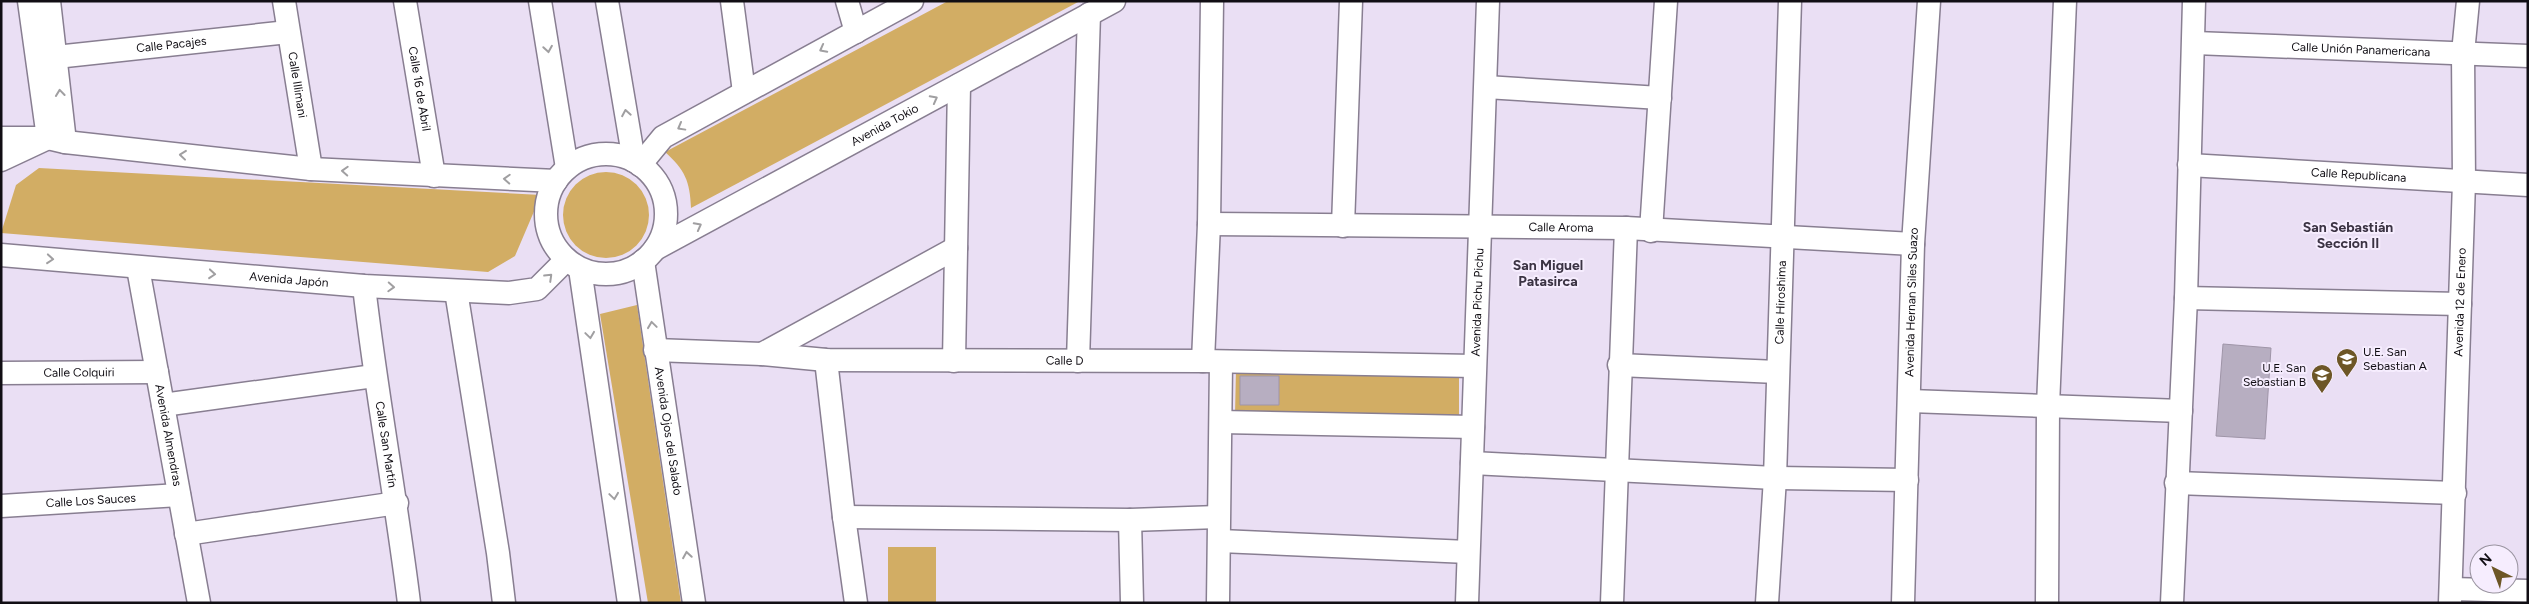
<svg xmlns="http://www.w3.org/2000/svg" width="2529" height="604" viewBox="0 0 2529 604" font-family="Figtree,sans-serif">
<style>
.green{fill:#d2ad64}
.building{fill:#b7aec1;stroke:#9f95a8}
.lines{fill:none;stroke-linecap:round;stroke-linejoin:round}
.minor-casing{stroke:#887e91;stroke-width:25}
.minor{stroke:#fff;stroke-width:22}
.oneway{stroke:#a09fa1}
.labels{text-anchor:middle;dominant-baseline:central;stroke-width:4;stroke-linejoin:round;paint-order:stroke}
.street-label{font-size:12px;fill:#110e14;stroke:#f6edfe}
.poi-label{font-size:12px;fill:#110e14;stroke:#f6edfe;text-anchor:start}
.neighbourhood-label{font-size:14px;font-weight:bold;fill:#3b3343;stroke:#f6edfe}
</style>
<rect width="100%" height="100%" fill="#eadff4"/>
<path class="green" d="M948,1H1080L691,208C690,181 685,170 665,152Z
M39,168L541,195L515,256L488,272L1,233L16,185Z
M563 215a43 43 0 1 1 86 0a43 43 0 1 1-86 0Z
M637,305L681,603H648L600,314Z
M1236,369L1459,371V419L1235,415Z
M888,547H936V603H888Z"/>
<path class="building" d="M2223,344L2271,348L2265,439L2216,436Z
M1240,376H1279V405H1240Z"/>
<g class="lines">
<g class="minor-casing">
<g id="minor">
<path d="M49,1L65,142"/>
<path id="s1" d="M284,1L311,169"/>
<path id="s2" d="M405,1L434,176"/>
<path d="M540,1L567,168"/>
<path d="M607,1L634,161"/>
<path d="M732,1L744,92"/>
<path d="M847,1L856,32"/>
<path id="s3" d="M2195,43L2528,56"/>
<path id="s4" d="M56,57L288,32"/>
<path d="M1486,87L1660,98"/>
<path d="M1,138H48L65,142L311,169L556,181"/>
<circle cx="606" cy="214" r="60"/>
<path d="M1,160L48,138L29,1"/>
<path d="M640,165L663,137L912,1"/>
<path id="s5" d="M2189,165L2528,185"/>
<path id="s6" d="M1209,224L1626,228L1913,244"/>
<path d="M1343,226L1351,1"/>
<path d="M1651,231L1666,1"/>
<path id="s7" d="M655,249L1114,1"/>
<path id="s8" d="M1,255L364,286L509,293L537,289L566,260"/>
<path id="s9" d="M643,261L694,603"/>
<path id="s10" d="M138,268L199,603"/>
<path d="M580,269L629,603"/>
<path id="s11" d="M364,286C376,392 396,497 409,603"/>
<path d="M456,291L498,553L504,603"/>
<path d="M2186,298L2460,304"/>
<path id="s12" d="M655,350L762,354L826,360L1203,361L1474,366"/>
<path d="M762,354L956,248"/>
<path d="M826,360L844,517L856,603"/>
<path d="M954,361L959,85"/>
<path d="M1078,361L1089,14"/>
<path d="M1203,361L1209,224L1212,1"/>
<path d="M1619,365L1777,372"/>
<path id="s13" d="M1,373L157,372"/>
<path d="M1910,401L2181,411"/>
<path d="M163,405L374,376"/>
<path d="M1221,422L1473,427"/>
<path d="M1472,463L1775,478L1907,480"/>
<path d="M2176,483L2455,493"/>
<path id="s14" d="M1,506L179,495"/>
<path d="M844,517L1130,520L1218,517"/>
<path d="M1130,520L1132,603"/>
<path d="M186,534L397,503"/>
<path d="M1220,541L1468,552"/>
<path d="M2451,589L2528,591"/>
<path d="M1218,603L1221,363"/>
<path id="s15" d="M1467,603L1488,1"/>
<path d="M1612,603L1626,228"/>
<path id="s16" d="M1767,603L1775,478L1790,1"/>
<path id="s17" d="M1903,603L1913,244L1929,1"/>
<path d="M2047,603L2048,406L2065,1"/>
<path d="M2172,603L2186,298L2194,1"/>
<path id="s18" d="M2450,603L2464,182L2463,53L2468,1"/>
</g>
</g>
<use href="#minor" class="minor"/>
</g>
<defs><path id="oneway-chevron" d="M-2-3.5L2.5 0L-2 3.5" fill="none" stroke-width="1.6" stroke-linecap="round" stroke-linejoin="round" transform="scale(1.25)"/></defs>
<g class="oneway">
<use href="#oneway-chevron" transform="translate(548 49) rotate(81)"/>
<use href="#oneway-chevron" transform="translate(823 49) rotate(152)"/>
<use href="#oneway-chevron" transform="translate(60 93) rotate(-96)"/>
<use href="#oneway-chevron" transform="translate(934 99) rotate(-28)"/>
<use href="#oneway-chevron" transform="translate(626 113) rotate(-100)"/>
<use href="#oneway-chevron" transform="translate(681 127) rotate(151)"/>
<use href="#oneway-chevron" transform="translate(183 155) rotate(-174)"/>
<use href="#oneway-chevron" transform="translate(345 171) rotate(-177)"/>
<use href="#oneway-chevron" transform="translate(507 179) rotate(-177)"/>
<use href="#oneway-chevron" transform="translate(698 226) rotate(-28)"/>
<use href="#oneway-chevron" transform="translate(50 259) rotate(5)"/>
<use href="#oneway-chevron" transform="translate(212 274) rotate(5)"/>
<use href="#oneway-chevron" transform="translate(549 277) rotate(-44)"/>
<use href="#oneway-chevron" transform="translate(391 287) rotate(3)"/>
<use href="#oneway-chevron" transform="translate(652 325) rotate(-98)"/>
<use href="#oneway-chevron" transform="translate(590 335) rotate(82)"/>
<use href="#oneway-chevron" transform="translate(614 496) rotate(82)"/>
<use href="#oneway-chevron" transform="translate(687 555) rotate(-99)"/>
</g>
<defs>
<g id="school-pin" transform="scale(1.125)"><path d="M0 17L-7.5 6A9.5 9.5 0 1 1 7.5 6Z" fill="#6d5626" stroke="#f6edfe"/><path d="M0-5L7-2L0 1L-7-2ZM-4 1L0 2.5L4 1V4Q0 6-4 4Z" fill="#fff"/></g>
</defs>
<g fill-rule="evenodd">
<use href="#school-pin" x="2347" y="359"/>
<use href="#school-pin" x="2322" y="375"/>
</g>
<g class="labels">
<g class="street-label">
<text stroke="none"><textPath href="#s4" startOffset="116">Calle Pacajes</textPath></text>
<text stroke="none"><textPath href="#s3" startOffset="166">Calle Unión Panamericana</textPath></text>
<text stroke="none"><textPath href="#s1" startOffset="85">Calle Illimani</textPath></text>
<text stroke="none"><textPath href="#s2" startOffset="89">Calle 16 de Abril</textPath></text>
<text stroke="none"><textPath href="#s7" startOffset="261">Avenida Tokio</textPath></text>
<text stroke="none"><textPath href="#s5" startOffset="170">Calle Republicana</textPath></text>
<text stroke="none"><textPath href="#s6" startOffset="352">Calle Aroma</textPath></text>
<text stroke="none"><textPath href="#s8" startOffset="289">Avenida Japón</textPath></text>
<text stroke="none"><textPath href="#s15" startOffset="301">Avenida Pichu Pichu</textPath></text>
<text stroke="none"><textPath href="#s16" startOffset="301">Calle Hiroshima</textPath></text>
<text stroke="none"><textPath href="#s17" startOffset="301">Avenida Hernan Siles Suazo</textPath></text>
<text stroke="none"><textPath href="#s18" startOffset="301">Avenida 12 de Enero</textPath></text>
<text stroke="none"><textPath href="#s12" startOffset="410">Calle D</textPath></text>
<text stroke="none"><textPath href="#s13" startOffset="78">Calle Colquiri</textPath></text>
<text stroke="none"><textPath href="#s9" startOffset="172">Avenida Ojos del Salado</textPath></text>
<text stroke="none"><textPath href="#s10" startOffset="170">Avenida Almendras</textPath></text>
<text stroke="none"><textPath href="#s11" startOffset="160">Calle San Martín</textPath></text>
<text stroke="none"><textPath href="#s14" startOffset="90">Calle Los Sauces</textPath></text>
</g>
<g class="poi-label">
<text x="2363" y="352">U.E. San<tspan x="2363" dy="14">Sebastian A</tspan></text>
<text x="2306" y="368" text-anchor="end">U.E. San<tspan x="2306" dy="14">Sebastian B</tspan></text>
</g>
<g class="neighbourhood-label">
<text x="2348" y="227">San Sebastián<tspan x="2348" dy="16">Sección II</tspan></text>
<text x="1548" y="265">San Miguel<tspan x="1548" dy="16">Patasirca</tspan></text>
</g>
</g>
<rect width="2529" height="604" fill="none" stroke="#110e14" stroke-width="5"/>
<g transform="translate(2494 569) rotate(318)"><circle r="24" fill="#f6edfe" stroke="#9a94a0"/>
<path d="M0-4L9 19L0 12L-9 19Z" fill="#6d5626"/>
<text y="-8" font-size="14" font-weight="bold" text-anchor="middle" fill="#110e14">N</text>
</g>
</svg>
